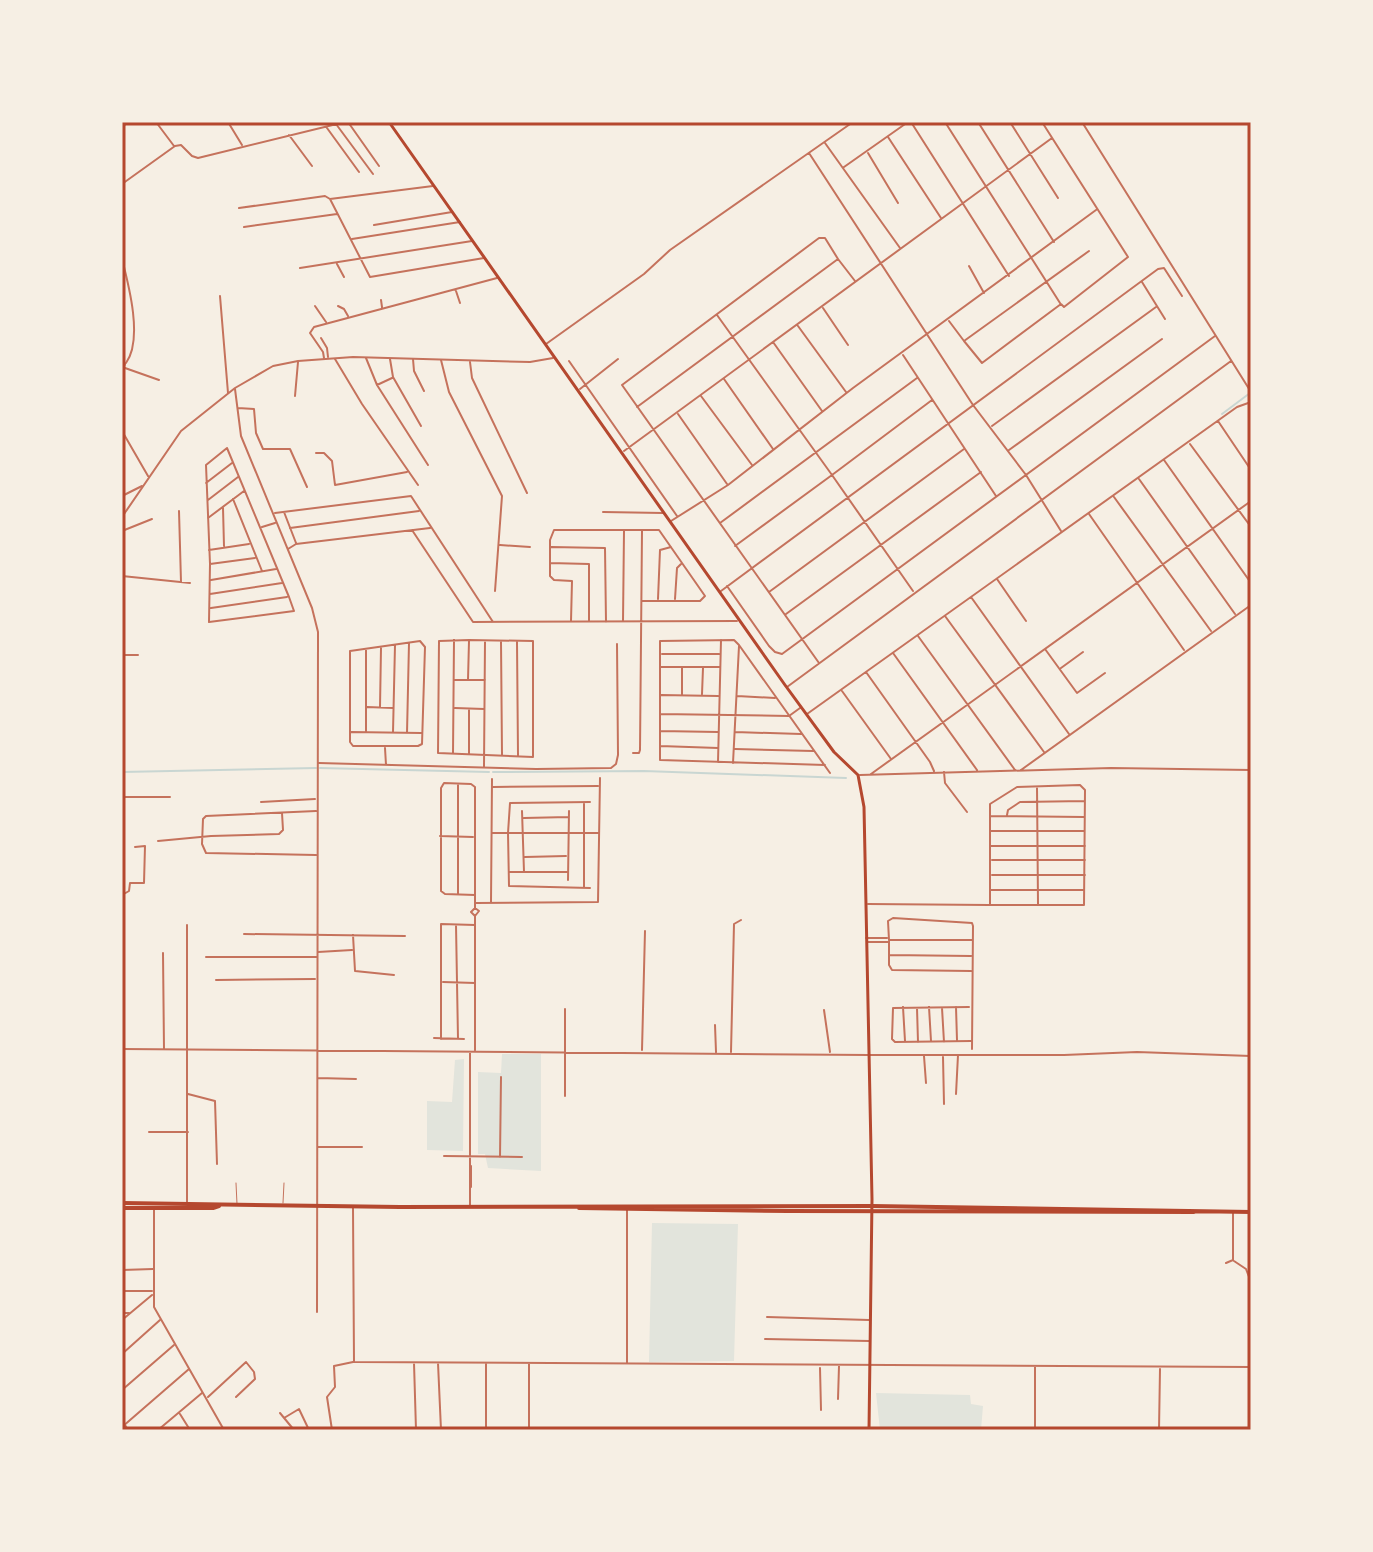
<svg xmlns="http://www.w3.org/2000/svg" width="1373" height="1552" viewBox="0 0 1373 1552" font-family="Rubik,sans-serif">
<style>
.green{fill:#e2e4dc}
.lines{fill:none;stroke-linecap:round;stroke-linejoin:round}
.stream{stroke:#c9d6d2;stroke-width:2}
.service{stroke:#c5725c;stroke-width:1}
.minor{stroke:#c5725c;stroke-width:2}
.tertiary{stroke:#c5725c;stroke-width:2}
.secondary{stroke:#b5482f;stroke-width:3}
.trunk{stroke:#b5482f;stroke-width:4}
.neatline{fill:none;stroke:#b5482f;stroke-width:3}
</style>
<rect width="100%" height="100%" fill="#f6efe4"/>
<path class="green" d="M502,1054H541V1171L488,1168L485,1154H478V1072L501,1073Z
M464,1059L463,1151L427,1150V1101L452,1102L455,1060Z
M652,1223L738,1224L734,1361L649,1362Z
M876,1393L970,1395L971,1404L983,1406L981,1430H880Z"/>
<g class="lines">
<path class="stream" d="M1222,414L1250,393
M320,768L489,772
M122,772L316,768
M493,772L644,771L846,778"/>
<path class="service" d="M236,1183L237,1204
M283,1203L284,1183"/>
<path class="minor" d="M156,122L174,146
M228,122L242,145
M256,122H268
M348,122L379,166
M911,122L1009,276
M945,122L1060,303
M978,122L1054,242
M1010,122L1058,198
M1082,122L1251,392
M336,124L373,174
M327,128L359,172
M122,130L126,122
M289,135L312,166
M888,137L941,218
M825,143L900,248
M809,153L973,405L1026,475L1061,531
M868,153L898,203
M844,167L908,122
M122,184L175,146L181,145L192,156L198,158L345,122
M330,199L370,277L484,258
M239,208L325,196L330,199L433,186
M374,225L452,212
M244,227L337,214
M352,239L460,222
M122,259C129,286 143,340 126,363
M337,264L344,277
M969,266L984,293
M300,268L472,241
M1142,282L1165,319
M456,291L460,303
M220,296L228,393
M381,300L382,307
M315,306L326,322
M338,306L344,309L348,316
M823,308L848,345
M717,315L832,475L735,546
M949,321L964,341L1089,251
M798,326L846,392
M321,338L327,348L328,357
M964,341L982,363L1061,304L1064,307L1128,257L1042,122
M773,342L822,411
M546,344L644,274L670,250L853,122
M903,355L996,496
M324,358L323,352L310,333L314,327L497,278
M366,358L377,385L428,465
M335,359L362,404L418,485
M390,359L393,377L421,426
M413,359L414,371L424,391
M441,360L449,392L502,496L495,591
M569,361L677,516
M470,362L472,378L527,493
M125,368L159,380
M724,379L773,449
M377,385L392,378
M235,389L241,436L312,608L318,632L317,1312
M580,389L618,359
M295,396L298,362
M701,396L752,465
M637,407L838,259L855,281
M238,408L254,409L256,433L263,449H290L307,487
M678,414L727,484
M1218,421L1251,470
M992,426L1156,307
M1190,444L1251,527
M227,448L289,597L294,611L209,622L210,564L206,465Z
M1009,450L1162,339
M624,451L1052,138
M316,453H324L332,461L335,485L407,472
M1164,460L1251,583
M1139,479L1235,614
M206,483L232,463
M122,496L142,486
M1114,497L1211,631
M233,499L262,571
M208,500L238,477
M223,508L224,546
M179,511L181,582
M284,512L296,543
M603,512L663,513
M275,513L411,496L493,622
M1089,514L1184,650
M208,518L244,491
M671,521L728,485L853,388L1096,210
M720,523L917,378
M262,527L275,523
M290,528L419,511
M412,530L473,622L737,621
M122,531L152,519
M500,545L530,547
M551,547L605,548L606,622
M288,549L296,544L430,528
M209,550L249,544
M550,563L589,564V621
M210,564L255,558
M122,576L190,583
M997,579L1026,621
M211,580L276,569
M727,586L769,646L775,652L782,654L1215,336
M721,591L1158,269L1164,268L1182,296
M913,591L832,475L932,400
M769,592L964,449
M210,594L282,583
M971,597L1069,734
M658,599L660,550L671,547
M675,599L677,568L681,564
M211,608L287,597
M786,614L981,472
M945,616L1044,752
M571,621L572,581L554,580L550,576V540L554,530H659L705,596L700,601H642
M623,621L624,531
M918,636L1015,770
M469,640L533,641V757L438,753L439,641Z
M420,641L425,647L422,744L418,746H353L350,742V651Z
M501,641L502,755
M517,642L518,755
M366,649V732
M1045,649L1077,693L1105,673
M893,653L977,770
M662,654H719
M122,655H138
M819,663L622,385L819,238H825L838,259
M661,667H719
M1061,668L1083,652
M866,672L930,762L934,771
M455,680H485
M468,680L469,641
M787,687L1231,361
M842,691L891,759
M682,694V668
M702,694L703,668
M661,695L718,696
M737,696L775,698
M367,707L393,708
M380,707L381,648
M455,708L484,709
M469,709V753
M660,714L789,716L800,708
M807,714L1237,407L1251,402
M660,731L718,732
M351,732L421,733
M393,732L395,645
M735,732L801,734
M407,733L409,643
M660,746L718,748
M385,748L386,765
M735,749L813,751
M453,753L454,640
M633,753H639L640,750L642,531
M718,762L721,640
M319,763L536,769L611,768L616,764L618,755L617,644
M733,763L739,646
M825,765L660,760V641L734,640L739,645L830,773
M484,767L485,641
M1021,770L1251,605
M944,772L945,783L967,812
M871,774L1251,501
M860,775L1111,768L1251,770
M1080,785L1085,790L1084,905H990V804L1017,787Z
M493,787L598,786
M1037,787L1038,904
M122,797H170
M261,802L315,799
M590,802L510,803L508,833L509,886L590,888
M316,811L206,816L203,819L202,844L206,853L316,855
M522,811L524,872
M1007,815L1008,810L1020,802L1085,801
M990,816L1084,817
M524,818L569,817
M990,831H1084
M493,833H599
M440,836L473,837
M158,841L211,836L279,834L283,830L282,813
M991,846H1085
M525,857L566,856
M992,860H1085
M510,872H567
M992,875H1085
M568,880L569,811
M584,888V803
M990,890H1084
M458,894V784
M122,895L129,891L130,883H144L145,846L135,847
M475,895L445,894L441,891V788L444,783L471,784L475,787V908
M491,902L492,779
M476,903L598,902L600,778
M868,904L989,905
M475,908L479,911L475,916L471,912Z
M187,925V1203
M456,925L458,1039
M244,934L405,936
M353,935L355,971L394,975
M866,938H887
M889,941V965L892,970L971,971
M868,942H889
M318,952L352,950
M163,953L164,1049
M889,955L971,956
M206,957H317
M216,980L315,979
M443,982L475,983
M903,1007L905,1041
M929,1007L931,1041
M956,1007L957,1040
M969,1007L893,1008L892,1039L895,1042L971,1041
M917,1008L918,1042
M942,1008L944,1042
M824,1010L830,1052
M715,1025L716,1052
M434,1038L464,1039
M441,1039V924L475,925
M122,1049L869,1055H1064L1137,1052L1251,1056
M972,1049L973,926L972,923L893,918L888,921L889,940H973
M475,1050V916
M642,1050L645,931
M731,1052L734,924L741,920
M924,1056L926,1083
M943,1057L944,1104
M318,1078L356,1079
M188,1094L215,1101L217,1164
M956,1094L958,1055
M565,1096V1009
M149,1132H188
M318,1147H362
M444,1156L522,1157
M500,1157L501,1077
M471,1187V1166
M470,1205V1052
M353,1208L354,1362L1251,1367
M1234,1261L1246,1269L1251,1282
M1226,1263L1233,1260V1213
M122,1270L153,1269
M122,1291H152
M122,1313H129
M767,1317L869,1320
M122,1320L152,1295
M765,1339L869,1341
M122,1354L160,1320
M627,1362V1209
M414,1363L416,1430
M438,1363L441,1430
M486,1363V1430
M820,1368L821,1410
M122,1390L174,1345
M208,1397L246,1362L254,1372L255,1379L236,1397
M838,1399L839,1366
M280,1413L294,1430
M180,1414L190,1430
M284,1418L299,1409L309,1430
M122,1420L128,1430
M122,1427L189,1369
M158,1430L202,1393
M332,1430L327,1397L335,1387L334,1366L353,1362
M529,1430V1363
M1035,1430V1367
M1159,1430L1160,1369"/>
<path class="tertiary" d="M122,360L125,364L122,373
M122,431L148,476
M122,517L181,431L235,388L273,366L298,361L353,357L530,362L553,358
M154,1209V1307L224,1430"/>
<path class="secondary" d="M389,122L785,685L834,752L858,775L864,807L872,1199L869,1430"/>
<path class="trunk" d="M122,1203L400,1207L872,1206L1251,1212
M122,1208H213L219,1206
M579,1208L788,1211L1194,1212"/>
</g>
<rect width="1373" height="1552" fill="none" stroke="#f6efe4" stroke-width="248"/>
<rect x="124" y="124" width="1125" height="1304" class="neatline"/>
</svg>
